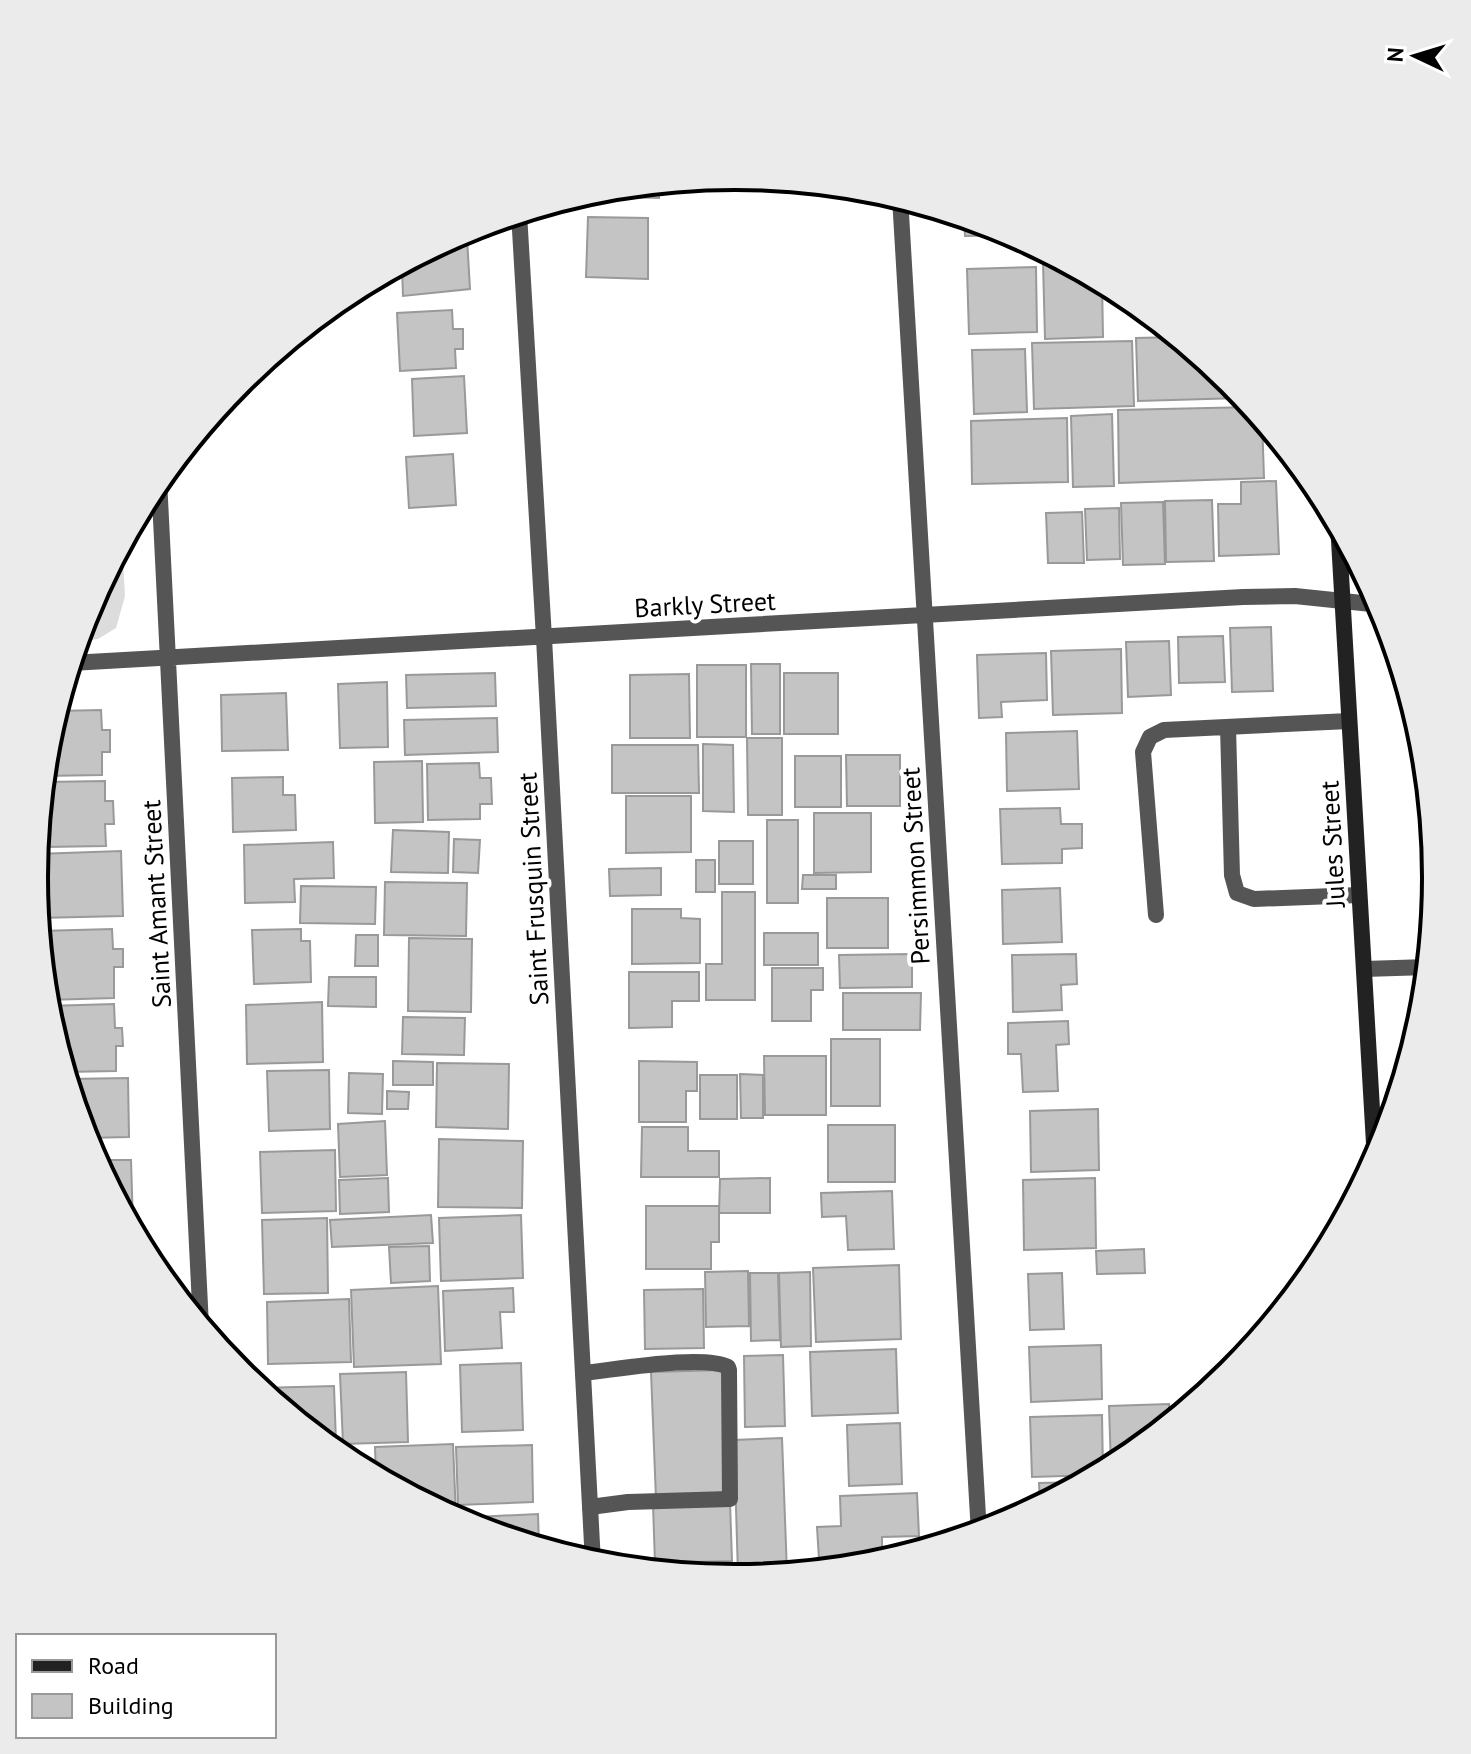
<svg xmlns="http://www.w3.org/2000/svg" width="1471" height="1754" viewBox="0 0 1471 1754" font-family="'PT Sans',sans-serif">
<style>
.green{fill:#dcdcdc}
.building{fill:#c4c4c4;stroke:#999;stroke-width:2}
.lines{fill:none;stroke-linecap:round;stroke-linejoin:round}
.lane{stroke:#555;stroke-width:16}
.street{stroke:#555;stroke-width:16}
.secondary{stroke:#222;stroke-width:16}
.labels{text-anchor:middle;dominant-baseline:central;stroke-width:8;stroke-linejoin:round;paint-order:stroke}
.street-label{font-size:26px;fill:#000;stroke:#fff}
.rim{fill:none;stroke:#000;stroke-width:4}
</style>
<rect width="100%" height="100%" fill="#fff"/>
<path class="green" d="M122,544L125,596L116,628L98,639L77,642L88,608Z"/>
<path class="building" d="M659,183V198L585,196V193L599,189Z
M588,217L648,218V279L586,277Z
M964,217L1004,229L1015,235L965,236Z
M467,238L470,289L403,296L402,268H395L447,240Z
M1065,261L1102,281L1103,337L1045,339L1043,262Z
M1036,267L1037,332L969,334L967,269Z
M1110,286L1126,294L1110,295Z
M452,310L453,329H463V349H455L456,368L400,371L397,313Z
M1178,337L1232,381L1241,392V398L1138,401L1136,338Z
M1132,341L1134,406L1034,409L1032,343Z
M1025,349L1027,412L974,414L972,350Z
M464,376L467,433L414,436L412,379Z
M1253,407L1262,418L1264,478L1119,483L1118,410Z
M1112,414L1114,486L1073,487L1071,416Z
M1067,418L1068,482L972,484L971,421Z
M453,454L456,505L409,508L406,457Z
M1276,481L1279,554L1219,556L1218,504H1241V482Z
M1212,500L1214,561L1166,562L1165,501Z
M1163,502L1165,564L1123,565L1121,503Z
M1119,508L1120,559L1087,560L1085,509Z
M1082,512L1084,563H1048L1046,513Z
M1271,627L1273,691L1232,692L1230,628Z
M1223,636L1225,682L1179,683L1178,637Z
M1169,641L1171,695L1128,697L1126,642Z
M1121,649L1122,713L1053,715L1051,651Z
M1046,653L1047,700L1001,702L1002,717L979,718L977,655Z
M751,664H780V734H752Z
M697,665H746V737H697Z
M495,673L496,706L407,708L406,675Z
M784,673H838V734H784Z
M689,674L690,738H630V675Z
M387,682L388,747L340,748L338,684Z
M286,693L288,750L222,751L221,695Z
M101,710L102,730H110V752H102V775L44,776L48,740L56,711Z
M497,718L498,752L405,755L404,720Z
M1077,731L1079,789L1007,791L1006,733Z
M747,738H782V815H748Z
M703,744L733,745L734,812L703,811Z
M612,745H698L699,793H612Z
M846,755H900V806H847Z
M795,756H841V807H795Z
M422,761L423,822L375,823L374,762Z
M479,763L480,778H491L492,804H480V819L428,820L427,764Z
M283,777V795H295L296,830L233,832L232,778Z
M105,781V801H113L114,824H105L106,846L45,847V782Z
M626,796H691V852L626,853Z
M1060,808L1061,824H1082V848L1062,849V863L1002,864L1000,809Z
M814,813H871V872L814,873Z
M767,820H798V903H767Z
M393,830L449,832L448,873L391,872Z
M454,839L480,840L478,873L453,872Z
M719,841H753V884H719Z
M333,842L334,878L294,879L295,902L245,903L244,845Z
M121,851L123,916L38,918L34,877L36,854Z
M696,860H715V892H696Z
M661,868V895L610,896L609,869Z
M803,875H836V889H802Z
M385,882L467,883L466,936L384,935Z
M301,886L376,887L375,924L300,923Z
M1060,888L1062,942L1003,944L1002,890Z
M722,892H755V1000H706V964H722Z
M827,898H888V948H827Z
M632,909H681V918L700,919V963L632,964Z
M112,929L113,949H123V967H114V998L46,1000L39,931Z
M301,929V941H310L311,982L254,984L252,930Z
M764,933H818V965H764Z
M356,935H378V966H355Z
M409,938L472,939L471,1012L408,1011Z
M912,954V987L840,988L839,955Z
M1076,954L1077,984L1061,985L1062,1010L1013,1012L1012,955Z
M772,968H823V990H811V1021H772Z
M629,972H699V1001H672V1027L629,1028Z
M329,977H376V1007L328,1006Z
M843,993H921L920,1030H843Z
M322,1002L323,1062L247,1064L246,1005Z
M114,1004L115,1028H122L123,1046H116V1071L65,1072L47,1006Z
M403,1017L465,1018L464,1055L402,1054Z
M1068,1021L1069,1044L1056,1045L1058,1091L1023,1092L1021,1054H1008V1023Z
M831,1039H880V1106H831Z
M764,1056H826V1115H765Z
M393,1061L433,1062V1085H393Z
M639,1061L697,1062V1091H686V1122H639Z
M437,1063L509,1064L508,1129L436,1127Z
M329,1070L330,1129L269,1131L267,1071Z
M349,1073L383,1074L382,1114L348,1113Z
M740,1074L763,1075V1118H741Z
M700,1075H737V1119H700Z
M128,1078L129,1137L85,1138L68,1079Z
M387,1091L409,1092L408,1109H387Z
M1098,1109L1099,1170L1031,1172L1030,1111Z
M385,1121L387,1175L340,1177L338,1124Z
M828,1125H895V1182H828Z
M642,1127H688V1151H719V1177H641Z
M439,1139L523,1141L522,1208L438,1207Z
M335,1150L336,1211L262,1213L260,1152Z
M95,1160H131L133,1225H130Z
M388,1178L389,1212L340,1214L339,1180Z
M770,1178V1213H719L720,1179Z
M1095,1178L1096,1248L1024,1250L1023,1180Z
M892,1191L894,1249L848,1250L846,1216L822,1217L821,1193Z
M646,1206H719V1242H711V1269H646Z
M431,1215L433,1243L332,1247L330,1220Z
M521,1215L523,1278L441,1281L439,1218Z
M327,1218L328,1293L264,1294L262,1220Z
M134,1233H148V1260Z
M429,1246L430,1281L391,1283L389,1247Z
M1144,1249L1145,1273L1097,1274L1096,1251Z
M899,1265L901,1339L816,1342L813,1268Z
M748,1271L749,1326L706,1327L705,1272Z
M810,1272L811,1346L781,1347L779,1273Z
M750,1273H778L780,1340L751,1341Z
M1062,1273L1064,1329L1030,1330L1028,1274Z
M438,1286L441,1364L354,1367L351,1290Z
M513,1288L514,1312H500L502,1348L445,1351L443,1291Z
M703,1289L704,1348L645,1349L644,1290Z
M349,1299L351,1362L268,1364L267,1302Z
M1101,1345L1102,1399L1031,1402L1029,1347Z
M896,1349L898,1413L812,1416L810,1352Z
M783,1355L785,1426L745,1427L744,1356Z
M521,1363L523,1430L462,1432L460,1365Z
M724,1370L728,1496L656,1499L651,1372Z
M406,1372L408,1442L343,1444L340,1374Z
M334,1386L336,1443H325L260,1390V1388Z
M1169,1404V1424L1125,1461L1111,1468L1109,1406Z
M1102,1415L1103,1472L1097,1475L1032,1477L1030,1417Z
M900,1423L902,1484L849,1486L847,1425Z
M782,1438L787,1573L738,1575L734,1440Z
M453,1444L456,1516H450L376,1477L375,1447Z
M532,1445L533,1502L458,1505L456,1447Z
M1084,1482L1040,1506L1039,1483Z
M917,1493L919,1536L882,1537V1557L819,1559L817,1527L841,1526L840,1496Z
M730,1502L732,1561L655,1563L653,1505Z
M538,1514L539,1547L467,1525L454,1518Z"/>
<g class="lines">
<path class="lane" d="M1228,727L1232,875L1237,893L1254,899L1359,895
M1156,915L1143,752L1150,737L1164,730L1349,721
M583,1373C615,1370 702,1354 728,1367L729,1370L730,1499L628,1502L590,1507"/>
<path class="street" d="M900,197L979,1533
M519,213L544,638L593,1563
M159,479L201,1326
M71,663L1243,597L1295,596L1381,605
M1364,969L1428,967"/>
<path class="secondary" d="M1338,523L1375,1161"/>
</g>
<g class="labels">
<g class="street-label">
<text transform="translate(705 604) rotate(-3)">Barkly Street</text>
<text transform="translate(1332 844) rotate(-93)">Jules Street</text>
<text transform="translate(915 866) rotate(-93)">Persimmon Street</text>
<text transform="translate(533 889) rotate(-93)">Saint Frusquin Street</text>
<text transform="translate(156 904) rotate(-93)">Saint Amant Street</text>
</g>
</g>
<path d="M0 0H1471V1754H0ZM48 877a687 687 0 1 1 1374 0a687 687 0 1 1-1374 0Z" fill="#ebebeb" fill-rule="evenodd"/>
<path class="rim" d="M48 877a687 687 0 1 1 1374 0a687 687 0 1 1-1374 0Z"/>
<rect x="16" y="1634" width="260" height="104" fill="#ffffff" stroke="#999999" stroke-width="2"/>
<rect x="32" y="1660" width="40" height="12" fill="#222222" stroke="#999999" stroke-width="2"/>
<text x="88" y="1674" font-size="24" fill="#000000">Road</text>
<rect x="32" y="1694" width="40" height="24" fill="#c4c4c4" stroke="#999999" stroke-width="2"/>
<text x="88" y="1714" font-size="24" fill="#000000">Building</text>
<g transform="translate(1415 56) rotate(274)" stroke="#ffffff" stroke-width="6" paint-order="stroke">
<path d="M0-6L14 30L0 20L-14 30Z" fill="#000000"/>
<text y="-12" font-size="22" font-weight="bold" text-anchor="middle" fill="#000000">N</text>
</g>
</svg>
